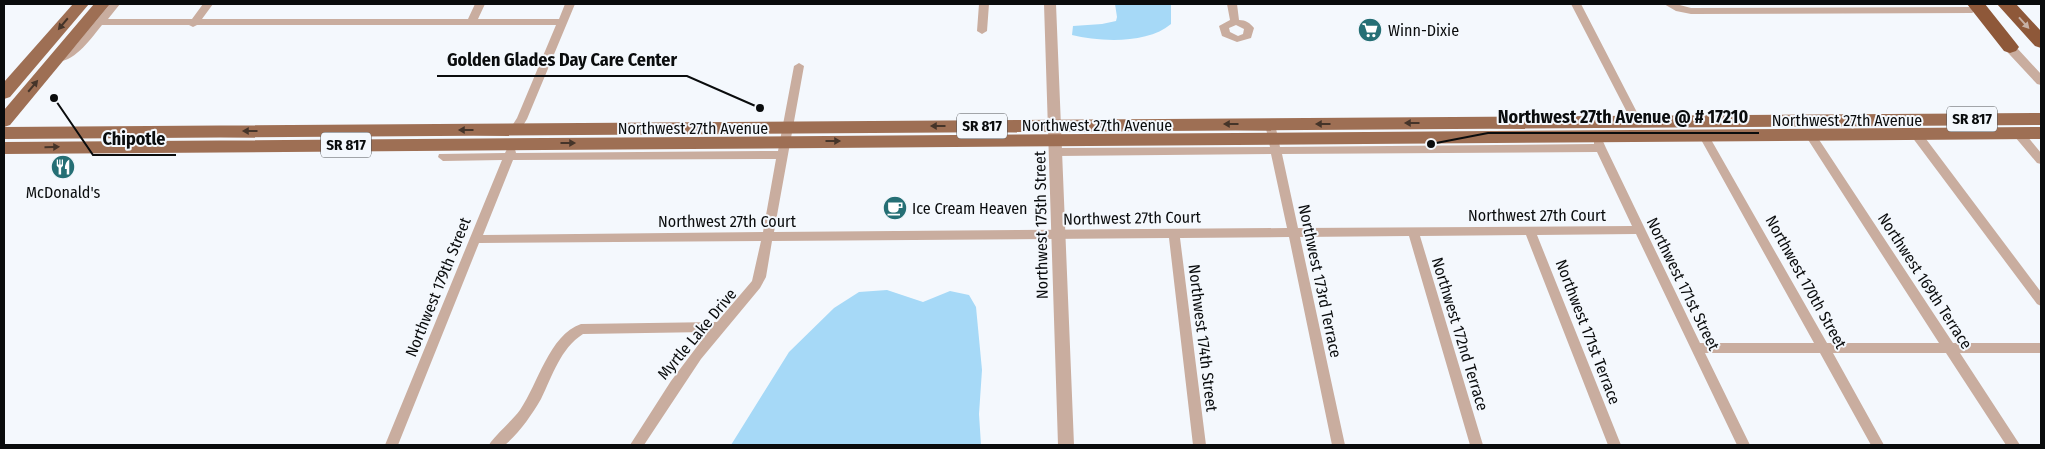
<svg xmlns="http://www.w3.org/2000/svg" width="2045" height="449" viewBox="0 0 2045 449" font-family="'Fira Sans Condensed',sans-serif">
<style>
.water{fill:#a6d9f7}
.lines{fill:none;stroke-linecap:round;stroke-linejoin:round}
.minor{fill:#c9ad9f;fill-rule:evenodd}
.tertiary{fill:#c9ad9f;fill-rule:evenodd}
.primary{fill:#9e6f54;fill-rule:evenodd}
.motorway{fill:#8e5839;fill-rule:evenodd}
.oneway{fill:#c6b0a5}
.oneway2{fill:#453429}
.labels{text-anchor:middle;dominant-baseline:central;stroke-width:4;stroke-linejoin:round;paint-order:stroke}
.shield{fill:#f4f8fd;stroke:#505355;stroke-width:1}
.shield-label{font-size:15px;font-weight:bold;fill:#0a0c0d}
.poi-label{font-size:16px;fill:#0a0c0d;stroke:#f4f8fd;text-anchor:start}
.street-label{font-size:16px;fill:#0a0c0d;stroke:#f4f8fd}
.leader{fill:none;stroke:#0a0c0d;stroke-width:2}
.callout-dot{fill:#0a0c0d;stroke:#f4f8fd;stroke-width:2}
.callout-label{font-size:18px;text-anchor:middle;font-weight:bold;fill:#0a0c0d;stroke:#f4f8fd;stroke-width:4;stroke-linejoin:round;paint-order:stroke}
</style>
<rect width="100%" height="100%" fill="#f4f8fd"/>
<path class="water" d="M1115,4H1171V24C1148,44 1100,42 1072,35L1073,26L1102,24L1116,21L1117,17Z
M887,290L923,302L950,291L969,295L976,307L982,370L979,414L981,445H731L789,352L834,308L859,292Z"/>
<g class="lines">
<path class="minor" d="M110,4H120L108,19H192L203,4H213L202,19H468L475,4H485L478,19H559L565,4H575L527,119L519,132L515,133L510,129L517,118L556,25H197L193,27L189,25H102C92,37 73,65 55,61L53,59L55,57L75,46Z
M979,4H989L987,31L982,34L977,31Z
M1227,4H1237L1239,20C1246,20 1250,23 1254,28L1251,38L1237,42L1222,36L1219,26L1230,20ZM1236,25L1244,29L1243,34L1238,36L1230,32L1229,28Z
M1571,4H1581L1642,122L1641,125H1633L1632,122Z
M1664,4H1676L1691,8L1972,7L1977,10L1972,13L1691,14L1676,11Z
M799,63L804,66L774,232L1287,228L1271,154L1057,156L1052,152L1057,148L1270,147L1265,124L1270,120L1275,124L1280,147L1594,144V139H1602L1606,148L1700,343H1814L1699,136L1704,132L1709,136L1827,343H1939L1805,135L1810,131L1814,132L1953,343H2041V353H1960L2020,445H2006L1946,353H1833L1884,445H1871L1820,353H1705L1750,445H1737L1636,234L1537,235L1621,445H1608L1526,235L1420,236L1483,445H1470L1409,236L1300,237L1345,445H1332L1289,237L1180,238L1206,445H1193L1169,238L772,241L766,277L760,288L701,359L644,445H630L671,381L708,332L583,334C560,349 553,375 541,399C531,416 520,432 505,445H489C494,436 512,421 520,410C538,384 549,335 581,324L717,322L752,281L761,241L479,243L398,445H385L502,160L443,161L438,157L439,154L505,153L507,149H515L516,153L778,151L794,66ZM1597,152L1632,226L1298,228L1282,154ZM776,159L763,232L483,235L513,160Z
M1916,130L1920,131L2041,292V306L2037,304L1912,137L1911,134Z
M2019,130L2023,131L2041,153V164L2037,163L2015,137L2014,134Z"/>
<path class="tertiary" d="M1044,4H1056L1074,445H1058Z
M2001,34L2005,35L2041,74V85L2037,84L1997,41L1995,38Z"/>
<path class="primary" d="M73,4H89L10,97L4,99V82Z
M94,4H110L10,125L4,127L2041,113V125L4,139V110Z
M2041,127V139L4,154V142Z"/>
<path class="motorway" d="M1967,4H1985L2016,43L2019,47L2016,51L2010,53L2004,51Z
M1997,4H2016L2041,31V48L2035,46Z"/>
</g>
<defs><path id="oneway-solid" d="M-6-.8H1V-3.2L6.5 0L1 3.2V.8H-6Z" transform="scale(1.25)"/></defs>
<use class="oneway" href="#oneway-solid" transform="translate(2024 23) rotate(48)"/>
<g class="oneway2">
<use href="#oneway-solid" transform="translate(63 24) rotate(130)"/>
<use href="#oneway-solid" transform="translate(33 86) rotate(-50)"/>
<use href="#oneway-solid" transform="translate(1412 123) rotate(180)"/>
<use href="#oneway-solid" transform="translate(1231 124) rotate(180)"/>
<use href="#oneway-solid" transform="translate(1323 124) rotate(180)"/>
<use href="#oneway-solid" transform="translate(938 126) rotate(180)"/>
<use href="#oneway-solid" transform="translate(466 130) rotate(180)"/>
<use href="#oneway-solid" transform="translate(250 131) rotate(180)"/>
<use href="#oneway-solid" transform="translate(833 141)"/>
<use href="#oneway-solid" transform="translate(568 143)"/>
<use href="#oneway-solid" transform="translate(52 147) rotate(-1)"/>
</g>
<defs>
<g id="supermarket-disc" transform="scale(1.25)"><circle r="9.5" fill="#256f75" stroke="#f4f8fd"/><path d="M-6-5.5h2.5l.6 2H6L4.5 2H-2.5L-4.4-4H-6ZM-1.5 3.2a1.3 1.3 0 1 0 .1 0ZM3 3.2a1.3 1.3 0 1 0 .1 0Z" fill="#fff"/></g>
<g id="restaurant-disc" transform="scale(1.25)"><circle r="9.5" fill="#256f75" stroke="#f4f8fd"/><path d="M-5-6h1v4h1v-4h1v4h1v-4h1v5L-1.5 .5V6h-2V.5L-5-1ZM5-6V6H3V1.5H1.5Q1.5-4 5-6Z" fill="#fff"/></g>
<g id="cafe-disc" transform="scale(1.25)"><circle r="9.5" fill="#256f75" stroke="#f4f8fd"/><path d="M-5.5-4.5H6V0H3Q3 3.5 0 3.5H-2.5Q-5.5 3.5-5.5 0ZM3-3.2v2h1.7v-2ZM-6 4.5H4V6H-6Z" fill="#fff"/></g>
</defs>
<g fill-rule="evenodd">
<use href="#supermarket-disc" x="1370" y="30"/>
<use href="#restaurant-disc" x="63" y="167"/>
<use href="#cafe-disc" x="895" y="208"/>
</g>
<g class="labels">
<g class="shield">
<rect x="1947" y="106.5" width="50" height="25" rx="4"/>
<rect x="957" y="113.5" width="50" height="25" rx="4"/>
<rect x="321" y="132.5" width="50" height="25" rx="4"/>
</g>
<g class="shield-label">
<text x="1972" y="119">SR 817</text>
<text x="982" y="126">SR 817</text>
<text x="346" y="145">SR 817</text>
</g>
<g class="poi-label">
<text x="1388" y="30">Winn-Dixie</text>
<text x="63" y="192" text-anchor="middle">McDonald's</text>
<text x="912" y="208">Ice Cream Heaven</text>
</g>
<g class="street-label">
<text x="1847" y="120">Northwest 27th Avenue</text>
<text x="1097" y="125">Northwest 27th Avenue</text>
<text x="693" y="128">Northwest 27th Avenue</text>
<text x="1537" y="215">Northwest 27th Court</text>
<text transform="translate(1132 218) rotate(-1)">Northwest 27th Court</text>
<text x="727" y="221">Northwest 27th Court</text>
<text transform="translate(1041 225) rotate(-91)">Northwest 175th Street</text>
<text transform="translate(1320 281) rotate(78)">Northwest 173rd Terrace</text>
<text transform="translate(1925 281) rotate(57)">Northwest 169th Terrace</text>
<text transform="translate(1806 282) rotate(61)">Northwest 170th Street</text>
<text transform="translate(1683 284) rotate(64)">Northwest 171st Street</text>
<text transform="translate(438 287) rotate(-68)">Northwest 179th Street</text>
<text transform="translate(1588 332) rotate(69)">Northwest 171st Terrace</text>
<text transform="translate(697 334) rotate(-50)">Myrtle Lake Drive</text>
<text transform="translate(1460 334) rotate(73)">Northwest 172nd Terrace</text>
<text transform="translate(1203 338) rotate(83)">Northwest 174th Street</text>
</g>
</g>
<path class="leader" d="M760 108L687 76H437M1431 144L1488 133H1759M54 98L93 155H176"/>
<g class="callout-dot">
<circle cx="760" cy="108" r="5"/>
<circle cx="1431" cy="144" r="5"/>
<circle cx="54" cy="98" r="5"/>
</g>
<g class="callout-label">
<text x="562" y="66">Golden Glades Day Care Center</text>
<text x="1623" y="123">Northwest 27th Avenue @ # 17210</text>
<text x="134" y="145">Chipotle</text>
</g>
<rect width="2045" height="449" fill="none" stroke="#0a0c0d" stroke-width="10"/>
</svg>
